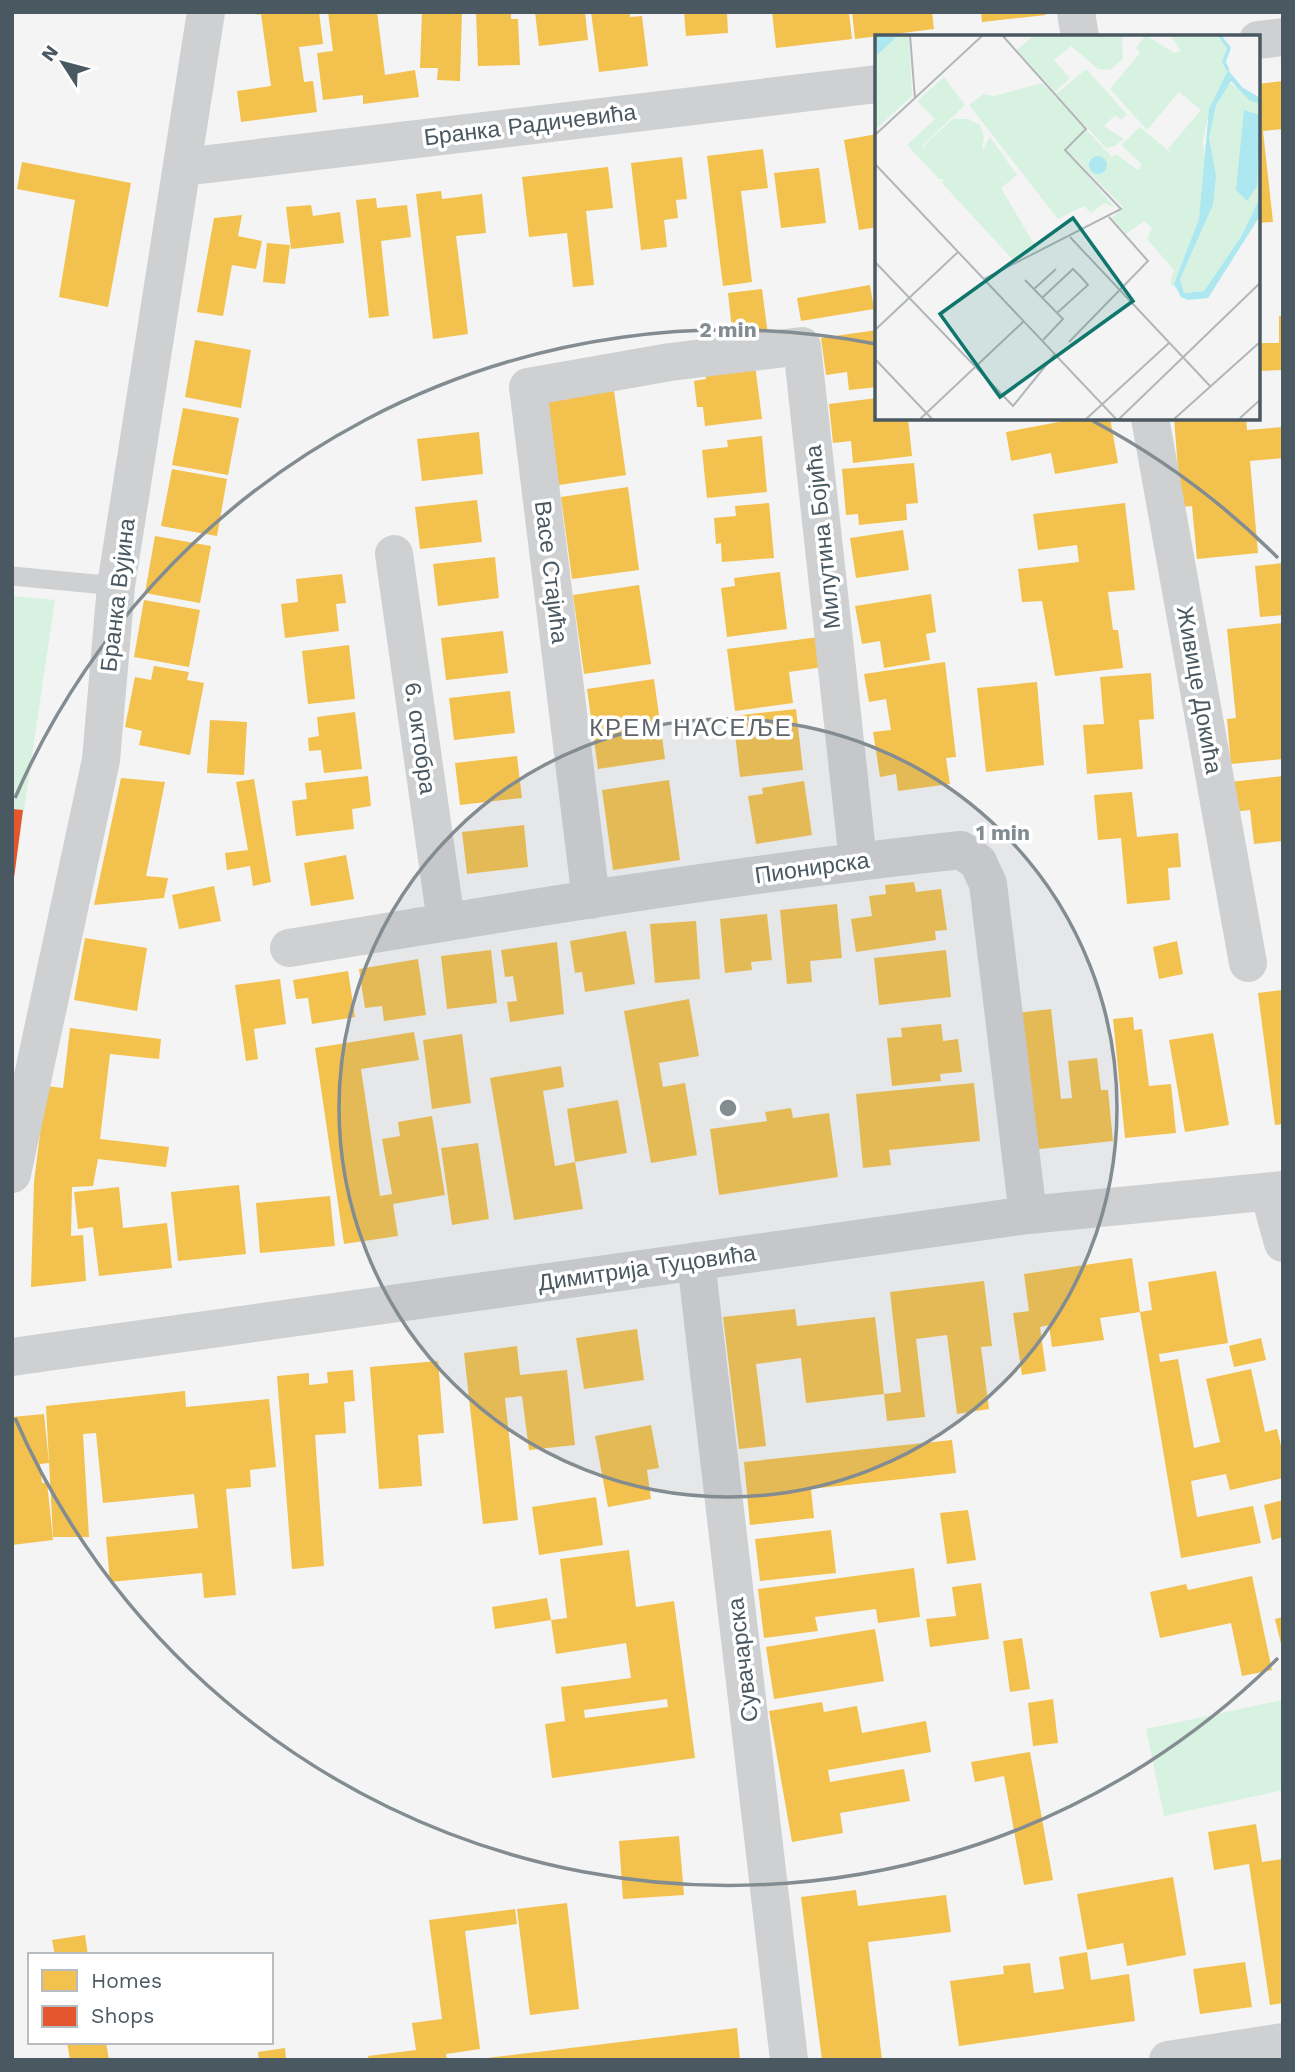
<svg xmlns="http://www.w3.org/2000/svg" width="1295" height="2072" viewBox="0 0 1295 2072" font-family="'Work Sans',sans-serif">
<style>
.green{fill:#d8f2e1}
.homes{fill:#f2c14e;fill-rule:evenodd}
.shops{fill:#e4572e}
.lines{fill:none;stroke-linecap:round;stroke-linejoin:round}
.service{stroke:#ced0d2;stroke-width:19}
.minor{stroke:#ced0d2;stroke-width:38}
.ring{fill:none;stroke:#838c91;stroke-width:3.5}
.labels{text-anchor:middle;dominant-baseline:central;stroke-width:7;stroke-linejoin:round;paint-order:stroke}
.street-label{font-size:23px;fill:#4a5861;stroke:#fff}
.neighbourhood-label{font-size:24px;letter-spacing:2px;fill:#5f6468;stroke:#fff}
.inset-river{fill:none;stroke:#ade7f0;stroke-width:3.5}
.inset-road{fill:none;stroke:#b0b6b9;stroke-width:2}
.view{fill:#0f766e;fill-opacity:0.15;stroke:#0f766e;stroke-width:3.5}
.inset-edge{fill:none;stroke:#4a5861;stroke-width:3.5}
.centre{fill:#838c91;stroke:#fff;stroke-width:3.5}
.ring-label{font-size:21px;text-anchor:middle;font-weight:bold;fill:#838c91;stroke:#fff;stroke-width:7;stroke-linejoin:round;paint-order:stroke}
</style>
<rect width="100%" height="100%" fill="#f4f4f4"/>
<path class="green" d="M12,596L55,600L12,890Z
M1283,1700V1790L1164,1816L1146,1729Z"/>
<path class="homes" d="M257,12H319L323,44L299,47L304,82L313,81L317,112L241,122L237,91L271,86L261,14L257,15Z
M328,12H377L385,75L415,70L419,97L363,104V95L323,100L317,53L333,51Z
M422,12H462L460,81L437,80L438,68H420Z
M476,12H511V19H518L520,65L478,66Z
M535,12H585L588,40L539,46Z
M591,12H630V17L642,16L648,66L599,72Z
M684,12H727L728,33L686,36Z
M772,12H849L852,39L776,48Z
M852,12H932L934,29L855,39Z
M981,12H1046V15L982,22Z
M1283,81V129L1263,131L1273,222L1258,223V84Z
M877,134V227L859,230L844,140Z
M763,149L768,188L741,191L752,282L723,286L707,156Z
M682,157L687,199L676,200L678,218L664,220L667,247L641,250L631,163Z
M22,162L131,183L108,307L59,297L75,200L17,189Z
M608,167L613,208L586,211L594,285L573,287L567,233L529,237L522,177Z
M819,168L826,223L781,228L774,173Z
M441,191L442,199L482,194L486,233L456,236L468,334L433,339L416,194Z
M376,198L377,208L407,205L411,237L381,241L389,316L369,318L356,200Z
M311,205L313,216L340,212L344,243L291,249L286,207Z
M242,215L238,236L262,241L256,269L232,265L223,316L197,312L214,218Z
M267,243L290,245L285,284L263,282Z
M870,285L874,309L801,321L797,298Z
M762,289L768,335L733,340L728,293Z
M1279,316H1283V370L1258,371V343H1279Z
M877,330V387L849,390L847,372L826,375L821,338Z
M195,340L251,350L241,408L185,397Z
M755,365L762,419L705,426L703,407H697L694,381L706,379L705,371Z
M614,391L626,475L559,485L547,400Z
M877,398V418H908L912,456L853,463L851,441L833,443L829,404Z
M183,408L239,418L228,475L172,465Z
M1080,418H1110L1118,463L1055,474L1051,453L1011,461L1006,432Z
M1174,418H1246L1247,430L1283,427V458L1250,461L1258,553L1197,559L1192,506L1181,507Z
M479,432L483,474L422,481L417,439Z
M762,436L767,492L707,498L702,450L728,447L727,440Z
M914,463L918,503L906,504L907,520L859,525L858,514L846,515L842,469Z
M172,469L227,479L217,536L161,526Z
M628,487L639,570L572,579L561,497Z
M477,500L482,542L420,549L415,507Z
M769,503L774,558L722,562L721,543L716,544L714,518L736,516L735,506Z
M1125,503L1135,590L1108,592L1113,630H1118L1123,668L1055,676L1042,601L1022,602L1018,569L1079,562L1077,545L1038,550L1033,514Z
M903,530L909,570L856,578L850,538Z
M155,536L211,546L200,603L145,593Z
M495,557L499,598L438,606L433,564Z
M1283,563V615L1260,617L1255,566Z
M780,572L787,629L727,637L721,588L735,586L734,578Z
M342,574L346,603L336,604L339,631L285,638L281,604L298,602L296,579Z
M639,585L651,664L584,674L573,595Z
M931,594L936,632L926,634L930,660L884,668L880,641L862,644L855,606Z
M144,600L200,610L189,667L134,657Z
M1283,623V759L1231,764L1227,719L1236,718L1227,629Z
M503,631L508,673L446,680L441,638Z
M819,637L823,667L789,672L793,703L735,711L727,649Z
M349,645L355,699L308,704L302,651Z
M945,662L956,757L946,758L950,784L898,791L896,774L880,777L873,732L891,730L886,699L869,702L864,674Z
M154,666L189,672L187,680L204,683L190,755L139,745L142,731L125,727L135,677L151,680Z
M1151,673L1154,719L1139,720L1143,769L1087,774L1083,725L1104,724L1100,677Z
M654,679L665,759L598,769L587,689Z
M1037,682L1044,765L986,772L977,688Z
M510,691L515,733L454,740L449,698Z
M796,709L803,770L740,777L733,716Z
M355,712L362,769L324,773L321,750L309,751L308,738L319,736L317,717Z
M210,720L247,722L244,775L207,773Z
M517,756L522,798L460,805L455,763Z
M368,776L371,806L352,809L354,829L296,836L292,801L307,799L305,783Z
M1283,776V841L1254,844L1250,810L1233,812L1230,782Z
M121,778L165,782L146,876L168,878L164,898L94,905Z
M254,779L271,882L253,886L250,866L227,870L225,853L248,850L236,782Z
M669,780L680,860L613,870L602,790Z
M804,781L812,835L756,844L748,796L763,794L762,788Z
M1132,792L1137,837L1178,833L1181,867L1168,868L1170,900L1127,904L1121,838L1098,840L1094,795Z
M524,825L528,867L467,874L462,832Z
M346,855L354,899L311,906L304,863Z
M914,882L916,892L941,889L947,930L935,931L936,940L856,952L851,919L872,916L869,896L886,894L885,885Z
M214,886L221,921L179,929L172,895Z
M837,904L842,958L810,961L812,982L787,984L780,910Z
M767,914L772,960L751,962L752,970L725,973L720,919Z
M696,921L700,979L655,983L650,924Z
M626,931L635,984L585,992L582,972L575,973L570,941Z
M85,938L147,948L137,1011L74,1000Z
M1177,941L1183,974L1159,979L1153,947Z
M557,942L564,1014L510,1022L507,1002L517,1001L513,976L505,977L501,950Z
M491,950L497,1003L447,1009L441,956Z
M946,950L951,997L879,1005L874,958Z
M418,959L426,1015L384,1021L382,1006L365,1008L359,969Z
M348,971L355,1017L312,1024L308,998L296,999L293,980Z
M280,979L286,1024L254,1029L258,1059L246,1061L235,985Z
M1283,990V1124L1275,1125L1258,993Z
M689,999L699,1056L659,1063L663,1087L685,1083L697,1155L651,1163L624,1011Z
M1051,1009L1061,1099L1072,1098L1068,1061L1097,1058L1101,1090H1108L1113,1141L1031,1150L1017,1013Z
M1133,1017L1134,1030L1142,1029L1149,1086L1171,1084L1176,1133L1125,1138L1113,1019Z
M941,1024L943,1041L958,1039L962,1072L940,1074L941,1081L892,1086L887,1038L902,1037L901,1028Z
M70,1028L161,1039L159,1059L110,1054L100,1139L169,1147L166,1167L98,1159L93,1186L72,1187L71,1236L83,1235L86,1281L31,1287L34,1182L46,1086L63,1088Z
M414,1032L419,1060L361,1069L380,1196L392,1194L382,1139L400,1136L398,1122L432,1116L445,1195L393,1204L398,1236L344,1244L315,1048Z
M1213,1033L1229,1125L1185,1132L1169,1040Z
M462,1034L471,1103L432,1109L423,1040Z
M561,1066L564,1087L543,1091L555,1166L575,1162L583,1209L514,1220L490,1078Z
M974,1083L980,1141L889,1150L891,1165L863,1168L856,1094Z
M618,1100L627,1153L575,1162L567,1109Z
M791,1108L793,1118L829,1113L838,1177L719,1195L710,1129L767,1121L765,1112Z
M478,1143L489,1219L452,1225L441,1148Z
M239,1185L246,1254L178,1261L171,1192Z
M119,1187L123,1228L167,1223L172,1268L99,1276L93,1227L78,1229L74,1192Z
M330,1196L335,1246L260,1253L256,1203Z
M1132,1258L1140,1312L1100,1318L1104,1340L1052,1347L1049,1325L1040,1327L1046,1371L1022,1375L1013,1313L1029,1311L1024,1274Z
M1216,1271L1228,1343L1159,1354L1160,1362L1178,1359L1194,1448L1220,1442L1206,1379L1251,1369L1265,1432L1277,1429L1283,1454V1478L1230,1490L1226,1474L1191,1481L1197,1517L1253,1506L1261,1543L1181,1558L1140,1312L1152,1310L1148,1282Z
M984,1281L992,1346L981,1347L989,1409L957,1414L947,1335L916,1339L925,1417L887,1421L884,1394L901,1392L890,1292Z
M795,1309L797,1326L875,1317L884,1394L806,1403L801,1358L756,1364L766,1446L739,1449L723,1317Z
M637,1329L644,1380L584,1389L576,1338Z
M1261,1338L1266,1360L1234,1367L1229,1346Z
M517,1346L520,1375L567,1370L575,1445L529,1450L522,1396L505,1398L518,1520L483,1524L464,1353Z
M438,1361L444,1433L418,1435L422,1486L379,1489L370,1367Z
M353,1370L355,1401L344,1402L346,1433L315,1435L324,1566L292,1569L277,1376L309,1373V1385L328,1383L327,1372Z
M185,1391L186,1407L269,1399L276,1467L250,1470L251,1487L226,1489L236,1595L204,1598L202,1573L110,1582L106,1537L198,1528L194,1494L103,1503L96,1433L83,1434L89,1537H53L46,1406Z
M44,1414L49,1463L40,1464L42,1483L47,1482L53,1540L12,1545V1417Z
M651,1425L659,1468L647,1470L651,1499L608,1507L595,1436Z
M952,1440L956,1473L811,1489L814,1518L750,1525L744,1462Z
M596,1497L603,1545L539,1555L532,1507Z
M1283,1500V1537L1272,1540L1264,1505Z
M968,1510L976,1560L947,1564L940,1513Z
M831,1530L836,1573L760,1581L755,1539Z
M629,1550L636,1607L674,1601L695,1758L552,1778L545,1724L565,1721L561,1687L631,1678L626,1643L556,1654L551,1620L567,1618L560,1559ZM667,1699L668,1707L585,1718L584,1710Z
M914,1568L920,1617L878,1623L876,1609L815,1617L818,1631L764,1638L758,1589Z
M1252,1576L1272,1670L1242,1676L1231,1623L1160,1638L1150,1592L1186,1584L1188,1590Z
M981,1583L989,1639L930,1647L926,1619L956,1616L952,1587Z
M547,1598L551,1620L495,1629L492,1607Z
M1283,1617V1648H1282L1275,1619Z
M875,1629L884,1681L774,1699L766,1647Z
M1022,1638L1030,1689L1010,1692L1003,1641Z
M1053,1699L1058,1743L1033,1746L1028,1703Z
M822,1702L824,1712L857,1706L862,1733L926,1721L931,1752L828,1770L830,1782L904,1769L910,1801L840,1813L843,1833L792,1842L769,1711Z
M1030,1752L1053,1880L1024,1885L1004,1776L975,1782L971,1762Z
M1256,1824L1262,1862L1283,1859V2003L1270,2005L1249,1864L1214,1870L1208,1832Z
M679,1836L684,1895L623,1899L619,1841Z
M1173,1877L1186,1955L1127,1966L1123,1943L1087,1950L1077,1894Z
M856,1890L858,1906L946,1895L951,1932L868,1942L882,2060H822L801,1897Z
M567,1903L579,2009L530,2015L517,1909Z
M515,1909L517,1924L465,1931L480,2049L446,2054L447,2060H369L368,2056L416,2050L412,2023L442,2019L429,1920Z
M85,1935L88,1955H55L52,1940Z
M1087,1952L1091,1980L1129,1974L1135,2021L959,2046L950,1981L1004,1974L1003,1966L1030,1963L1034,1993L1064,1989L1059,1957Z
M1245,1962L1252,2007L1200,2014L1193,1969Z
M737,2028L740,2060H487V2058Z
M67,2042H106L109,2060H70Z
M285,2048L286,2060H259L258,2052Z"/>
<path class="shops" d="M12,809L23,810L14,878H12Z"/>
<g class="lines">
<path class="service" d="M12,576L116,586"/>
<path class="minor" d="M1076,12L1080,37
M1258,40L1283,37
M183,167L877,84
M1150,418L1248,963
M394,554L446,922
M591,900L528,387L670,362L802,346L858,861
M289,948C512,911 736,874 961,850L978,862L988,884L1028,1215
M12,1174L101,760L116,586L206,12
M1269,1192L1283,1243
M696,1261L789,2060
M12,1357L1028,1215L1283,1190
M1168,2060L1283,2042"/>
</g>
<circle cx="728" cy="1108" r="389" fill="#838c91" fill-opacity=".12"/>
<g class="ring">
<circle cx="728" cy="1108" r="389"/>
<path d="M1278 1658A778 778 0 0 1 15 1418M15 798A778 778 0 0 1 876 344M1093 421A778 778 0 0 1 1278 558"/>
</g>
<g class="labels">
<g class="street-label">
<text transform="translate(530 125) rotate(-7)">Бранка Радичевића</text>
<text transform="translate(823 537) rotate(-96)">Милутина Бојића</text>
<text transform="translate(551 572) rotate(83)">Васе Стајића</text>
<text transform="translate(118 595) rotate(-83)">Бранка Вујина</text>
<text transform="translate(1199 690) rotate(80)">Живице Докића</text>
<text transform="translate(420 738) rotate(82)">6. октобра</text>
<text transform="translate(812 868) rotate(-8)">Пионирска</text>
<text transform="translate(647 1268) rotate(-8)">Димитрија Туцовића</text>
<text transform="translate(743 1660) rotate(-97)">Сувачарска</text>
</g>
<g class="neighbourhood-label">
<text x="691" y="728">КРЕМ НАСЕЉЕ</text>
</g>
</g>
<g transform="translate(875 35)">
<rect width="385" height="385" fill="#f4f4f4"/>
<path d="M21,0H34L37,61L0,95V17L5,19ZM159,0H247L248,24L235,35L223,34L196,11L179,25L195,43L180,57L142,15ZM271,0L299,18L306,16L295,0H340L352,12L348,28L353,35L334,76L328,106L331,139L324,184L300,253L295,248L299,235L272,204L277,193L269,186L251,199L237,183L248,172L189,112L240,173L229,168L216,178L209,171L183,184L94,70L108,59L119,61L167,48L237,122L241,119L263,135L267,130L246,110L265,92L296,118L293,114L326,75L304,57L272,95L235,54L265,18L261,13ZM211,34L252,79L246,85L240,80L229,91L249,104L240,111L231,113L181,59ZM69,42L90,70L47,111L51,115L49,110L78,84H92L105,90L109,101L107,116L115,102L142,140L126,153L162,214L139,226L66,147L71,145L64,144L32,110L60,84L42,66ZM352,46L385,69V162L366,202L329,256L309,258L305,244L338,170L334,103L341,70Z" fill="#d8f2e1"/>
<path d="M0,0H21L20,3L4,19L0,17ZM353,35L367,52L385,63V69L374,65L356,46L341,70L334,103L341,141L338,170L305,244L309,258L329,256L366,202L385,162V181L333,263L313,265L306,262L299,249L324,184L334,74ZM369,75L385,80L382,151L372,166L361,155ZM214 130a9 9 0 1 1 18 0a9 9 0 1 1-18 0Z" fill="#ade7f0"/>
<path class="inset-river" d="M344,0L354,13L349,27L353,35"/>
<path class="inset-road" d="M35,0L40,64M0,100L108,0M0,129L242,385M195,202L335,351M0,227L138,371L180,319M109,244L246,174L190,115L211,94L127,0M150,245L188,284L168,305M159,254L181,234M168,262L198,234L206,242L213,250L182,278M0,295L83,217M194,307L273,226L234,182M0,324L58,385M365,383L385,365M44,385L149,286M210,385L294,308M243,385L385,248M298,385L385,307"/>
<path class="view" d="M198,183L258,266L125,362L65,279Z"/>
<rect width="385" height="385" class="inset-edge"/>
</g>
<circle cx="728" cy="1108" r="10" class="centre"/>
<g class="ring-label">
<text x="728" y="337">2 min</text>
<text x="1003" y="840">1 min</text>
</g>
<rect width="1295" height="2072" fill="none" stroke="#4a5861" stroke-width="28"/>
<rect x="28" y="1953" width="245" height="91" fill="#ffffff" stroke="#b7bcc0" stroke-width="2"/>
<rect x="42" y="1970" width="35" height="21" fill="#f2c14e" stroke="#b7bcc0" stroke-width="2"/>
<text x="91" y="1988" font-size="21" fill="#4a5861">Homes</text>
<rect x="42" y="2006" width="35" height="21" fill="#e4572e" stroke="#b7bcc0" stroke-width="2"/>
<text x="91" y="2023" font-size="21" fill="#4a5861">Shops</text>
<g transform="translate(63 63) rotate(306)" stroke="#ffffff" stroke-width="5" paint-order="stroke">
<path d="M0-5L12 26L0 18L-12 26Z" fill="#4a5861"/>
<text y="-10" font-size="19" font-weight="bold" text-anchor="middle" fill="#4a5861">N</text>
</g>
</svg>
